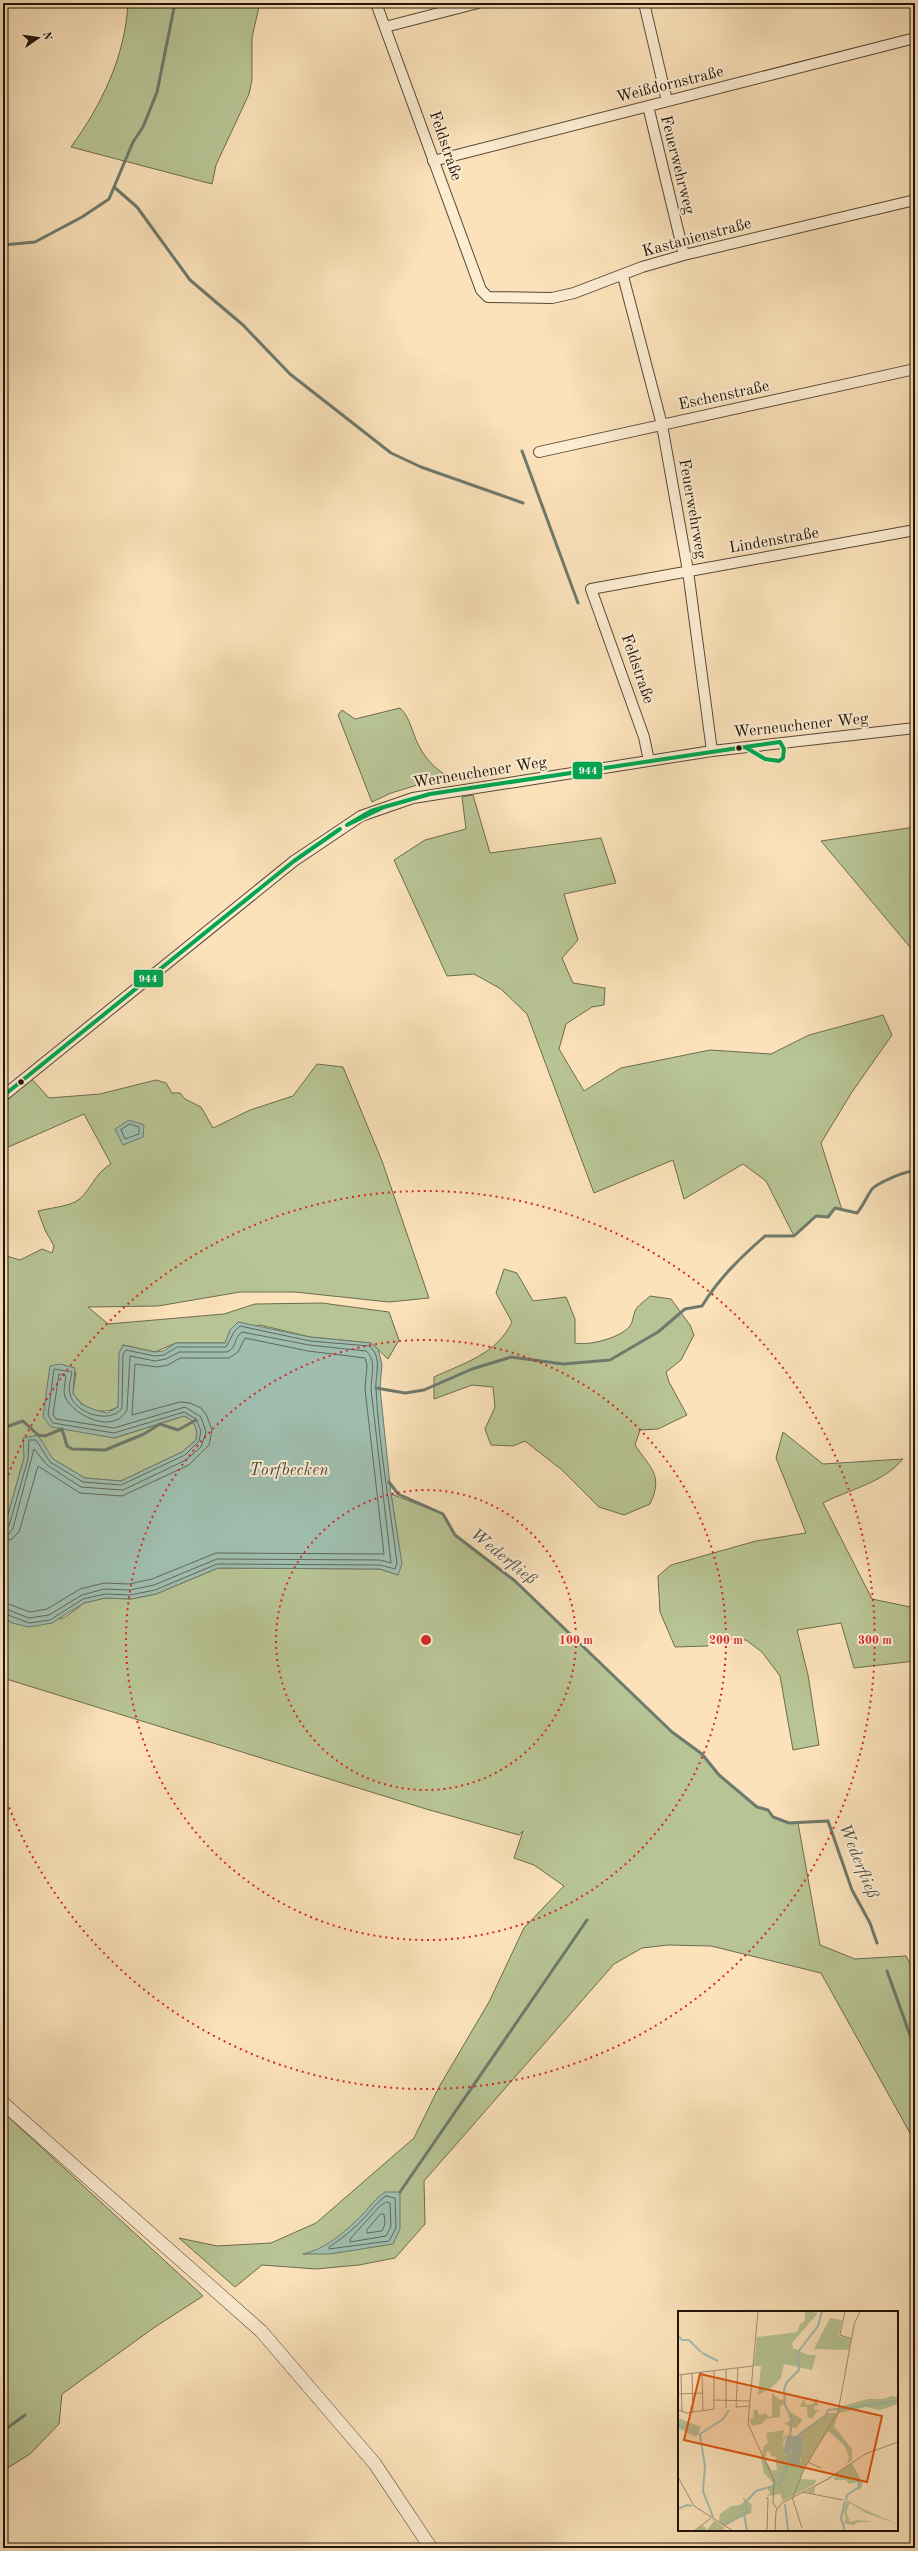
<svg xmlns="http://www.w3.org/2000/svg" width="918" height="2551" viewBox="0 0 918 2551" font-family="'Old Standard TT',serif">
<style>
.green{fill:#b8c495;stroke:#6c6c4f}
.water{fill:#9fbeaf;stroke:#6d7a6d}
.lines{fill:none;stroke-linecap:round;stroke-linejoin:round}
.shore{stroke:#60685c;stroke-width:1}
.stream{stroke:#6d7a6d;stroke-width:3}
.minor-casing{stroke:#584735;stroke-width:12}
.tertiary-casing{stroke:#584735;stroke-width:14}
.minor{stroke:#fcecd2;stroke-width:10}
.tertiary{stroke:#fcecd2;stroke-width:13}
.bus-1-casing{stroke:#fcecd2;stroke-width:7}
.bus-1{stroke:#00a651;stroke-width:4}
.ring{fill:none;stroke:#d62828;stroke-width:2;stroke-dasharray:2 4}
.bus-dot{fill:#211309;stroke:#fcecd2;stroke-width:1.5}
.labels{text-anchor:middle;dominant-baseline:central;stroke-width:4;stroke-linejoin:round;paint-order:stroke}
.street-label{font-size:16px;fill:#211309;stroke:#fcecd2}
.water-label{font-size:17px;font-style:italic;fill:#4d4f43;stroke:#fcecd2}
.inset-river{fill:none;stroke:#9fbeaf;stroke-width:2}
.inset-road{fill:none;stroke:#a48f73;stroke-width:1}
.view{fill:#de560c;fill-opacity:0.15;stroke:#de560c;stroke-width:2}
.inset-edge{fill:none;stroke:#211309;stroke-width:2}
.centre{fill:#d62828;stroke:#fcecd2;stroke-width:2}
.ring-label{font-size:12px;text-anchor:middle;font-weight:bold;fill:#d62828;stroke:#fcecd2;stroke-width:4;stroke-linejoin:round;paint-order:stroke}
.line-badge{stroke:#fcecd2;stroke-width:1.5}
.badge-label{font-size:11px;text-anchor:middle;font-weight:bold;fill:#fff}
</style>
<rect width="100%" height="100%" fill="#fbe2ba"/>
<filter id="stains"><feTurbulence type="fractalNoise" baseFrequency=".005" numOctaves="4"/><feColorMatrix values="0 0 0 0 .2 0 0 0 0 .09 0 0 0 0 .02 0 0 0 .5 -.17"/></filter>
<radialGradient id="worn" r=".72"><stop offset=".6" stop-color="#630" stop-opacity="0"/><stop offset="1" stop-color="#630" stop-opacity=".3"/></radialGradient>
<path class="green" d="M128,3H260L252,37V80L249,94L216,165L212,184L71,147C102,104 125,57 128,3Z
M400,708C410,717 412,732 418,744C425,758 433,767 447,776L391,793L372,802L338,715L342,710L355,719Z
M473,795L490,853L601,838L616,883L564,894L578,940L562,958L573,983L605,988L604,1005L592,1007L566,1024L559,1049L584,1091L621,1068L710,1050L771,1054L809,1035L883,1015L892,1035L852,1092L821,1143L842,1210L835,1208L828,1217L816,1216L794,1236L766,1181L743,1164L684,1199L673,1160L594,1193L527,1014L501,989L474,974L447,976L394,860L425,840L466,829L462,797Z
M915,827V953L821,841Z
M317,1064L343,1067L382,1161L429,1298L389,1302L295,1292H240L158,1306L88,1307L108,1324L224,1314L255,1304L322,1303L389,1312L399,1340L388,1359L371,1343L310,1337L260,1325L230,1330L226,1343H176L155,1352L123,1345L118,1407C100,1416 84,1410 73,1393L76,1372L43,1417L114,1438L184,1416L193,1420L197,1432L196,1440L182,1452L121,1481L85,1478L53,1459L24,1458L3,1532V1255L20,1260L42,1249L52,1253L54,1246L45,1230L38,1211C50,1208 64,1207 75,1202C89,1195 94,1173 111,1164L84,1114L6,1148L3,1144V1098L30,1077L49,1098L100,1094L156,1080L166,1083L172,1093H180L185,1099L201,1107L213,1128L250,1110L293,1096Z
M504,1269L517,1273L533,1301L566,1297L575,1319V1343C589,1346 620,1338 630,1326C633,1322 633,1316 635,1311C638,1305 646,1300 650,1296L671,1299L690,1325L694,1335L681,1360L666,1372L669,1382L687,1415L658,1429L640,1430L635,1445C650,1468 664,1475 650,1504L624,1515L599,1507L562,1470L525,1441L513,1446L491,1445L485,1429L495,1407L493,1387L472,1385L434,1399V1377C464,1363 497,1354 512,1322L496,1293Z
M783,1432L823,1464L903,1459C883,1483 850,1489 823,1503L872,1599L915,1608V1661L854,1668L841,1623L797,1630L808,1675L819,1745L793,1750L780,1676L762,1652L746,1640L725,1639L707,1646L675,1647L660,1612L658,1576L671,1565L756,1541L806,1533L776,1458Z
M391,1494L443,1514L455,1535L515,1581L672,1732L702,1754L719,1775L757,1807L768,1810L773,1817L789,1823H798L820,1945L855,1959L906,1956L915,1973V2142L821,1973L711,1946L668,1945L642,1948L614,1964L424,2181L425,2224L395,2258L359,2265L316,2269L262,2265L235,2287L179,2238L217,2246L271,2243L316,2223L414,2138L439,2087L489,2002L524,1928L564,1886L534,1865L514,1858L523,1831L519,1835L426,1809L3,1678V1616L12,1623L64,1618L84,1603L105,1598L131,1599L156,1594L218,1568L380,1569L398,1575L399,1546Z
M3,2112L203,2296L155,2327L62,2394L59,2424L30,2454L3,2471Z"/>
<path class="water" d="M129,1120L144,1125L143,1137L123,1145L115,1129Z
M238,1322L310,1337L371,1343L378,1349L382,1364L380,1388L391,1494L402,1564L398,1575L380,1569L218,1568L156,1594L131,1599L105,1598L84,1603L52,1623L29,1627L12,1623L3,1616V1532L24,1458L23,1438L38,1435L53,1459L85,1478L121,1481L182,1452L196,1440L197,1432L193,1421L184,1416L114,1438L51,1427L43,1417L50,1366L60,1364L75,1368L73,1393L81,1404L95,1410L107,1413L118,1407L119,1353L123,1345L155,1352L163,1351L176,1343H225L230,1330Z
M385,2192H400V2229L393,2244L330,2254H303C326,2249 346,2231 363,2214C371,2205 375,2199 385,2192Z"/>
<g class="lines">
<path class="shore" d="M130,1124L139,1127V1134L125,1139L121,1130Z
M3,1530L9,1526L28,1459L29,1440H36L50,1462L83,1482L121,1485L185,1455L199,1441L201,1431L196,1419L184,1412L114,1433L53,1423L48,1415L54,1369L72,1372C71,1378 68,1387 70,1394C74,1413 110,1425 122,1408L123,1354L126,1350L155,1356L164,1355L177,1347H226L234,1332L240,1326L310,1341L369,1346C383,1357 375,1374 376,1389C379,1447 390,1505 397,1563L395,1569L380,1565L217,1564L155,1590L130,1595L105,1594L83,1599L50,1620L29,1623L3,1613
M3,1535L9,1534L13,1528L34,1449L47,1465L81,1487L123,1490L186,1460L201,1447L206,1432L201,1417L185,1407L114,1428L56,1419L53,1414L59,1374L66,1376C65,1382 63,1391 65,1397C74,1416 114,1435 127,1410L130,1356L155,1361L166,1359L179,1352H227C237,1348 234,1337 242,1332L309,1345L366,1351C377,1359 371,1378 371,1389L391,1563L380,1560L217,1559L154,1585L130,1590L104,1589L82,1595L49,1615L29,1618L3,1608
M3,1541L12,1539L19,1532L38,1466L80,1493L122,1496L189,1465L209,1445L212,1430L206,1414L201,1408L190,1403L180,1402L132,1415L135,1364L157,1367L168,1365L180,1358H229L238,1352L245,1338L308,1351L365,1358L367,1365L365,1389L384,1554L216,1553L152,1579L129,1584L104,1583L80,1589L47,1609L30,1612L3,1602
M386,2196L395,2198L396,2228L389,2241L329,2249V2247C343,2238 355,2228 366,2216C373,2208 377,2202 386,2196Z
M387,2202L390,2203L391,2226L386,2236L350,2242V2239L380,2206Z
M381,2214H384L385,2224L382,2231L367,2233V2230Z"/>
<path class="stream" d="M114,187L137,207L190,280L243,325L290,374L391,453L421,467L523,503
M3,245L35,242L82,217L109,199L133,142L143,127L157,92L175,3
M522,451L578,603
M376,1388L405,1393L424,1390L472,1369L511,1357L563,1364L610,1360L658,1332L685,1309L702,1306C719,1278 741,1257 765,1236H794L816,1216L828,1217L835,1208L857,1213C863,1206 867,1196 872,1189C878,1183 908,1169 915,1172
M3,1428L23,1421L38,1435L45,1436L62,1429L67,1446L72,1449L105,1450L144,1434L160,1424L178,1430L196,1420
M389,1482L398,1494L443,1514L455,1535L515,1581L672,1732L702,1754L719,1775L757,1807L768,1810L773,1817L789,1823L828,1821L852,1890L870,1923L877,1943
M887,1971L915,2049
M400,2192L587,1920
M3,2431L25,2415"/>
<g class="minor-casing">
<path id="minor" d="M376,3L481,290L488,297L552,298L574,293L642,267L684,255L915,200
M644,3L667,101
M385,27L478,3
M648,106L684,255
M433,161L915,38
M623,276L662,425L688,571L712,751
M539,452L915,369
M649,761L644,737L591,589L915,530
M3,1096L294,861L361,816L413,798L712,751L915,728"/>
</g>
<g class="tertiary-casing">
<path id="tertiary" d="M3,2103L261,2331L375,2464L431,2548"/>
</g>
<use href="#minor" class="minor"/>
<use href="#tertiary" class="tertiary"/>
<g class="bus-1-casing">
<path id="bus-1" d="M780,742L784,749L783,758L779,761L765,759L745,747Z
M430,794L745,747
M430,794L745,747
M384,807L430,794
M384,807L430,794
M347,825L371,811L384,807
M347,825L384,807
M294,861L340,829
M294,861L340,829
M3,1096L294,861"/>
</g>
<use href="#bus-1" class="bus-1"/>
</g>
<g class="ring">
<circle cx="426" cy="1640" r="150"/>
<circle cx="426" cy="1640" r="300"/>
<path d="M4 1486A449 449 0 1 1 4 1794"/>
</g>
<g class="bus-dot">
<circle cx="739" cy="748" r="3.5"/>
<circle cx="21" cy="1082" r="3.5"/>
</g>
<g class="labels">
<g class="street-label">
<text transform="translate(670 85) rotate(-14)">Weißdornstraße</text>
<text transform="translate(445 146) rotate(71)">Feldstraße</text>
<text transform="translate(677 165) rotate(76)">Feuerwehrweg</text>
<text transform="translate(697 238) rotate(-15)">Kastanienstraße</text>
<text transform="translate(724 396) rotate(-12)">Eschenstraße</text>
<text transform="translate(692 509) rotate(80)">Feuerwehrweg</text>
<text transform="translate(774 541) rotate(-10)">Lindenstraße</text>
<text transform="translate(637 669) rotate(71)">Feldstraße</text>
<text transform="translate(801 726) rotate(-6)">Werneuchener Weg</text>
<text transform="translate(480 773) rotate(-9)">Werneuchener Weg</text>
</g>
<g class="water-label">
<text x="289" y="1470">Torfbecken</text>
<text transform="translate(503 1557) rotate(39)">Wederfließ</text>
<text transform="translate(858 1861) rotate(68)">Wederfließ</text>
</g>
</g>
<g transform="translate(678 2311)">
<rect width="220" height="220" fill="#fbe2ba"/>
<path d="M127,0L140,2L114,32L115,37L130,44H138L134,59L106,53L103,67L93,77L80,84L83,55H76L79,26L119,21L122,13L127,10ZM152,7L164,9L161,25L173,28L171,39L136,38ZM94,82L102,89L107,88L108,92L102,95V106L88,108L84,113L74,115L71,108L75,107L76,99H80V103L84,104L87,102L91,106L94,105ZM213,85L220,86V93L202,99L188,96L161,102L156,115L174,138V149L169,153L171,146L166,134L150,120L125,158L123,168L138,169L137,173L105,190L102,183L89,185L92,182L89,176L95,175V172L86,162L83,148L86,135L90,132L88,122L106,119L102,143L105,127L109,122L105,133L108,149L113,138L114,144L112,149L123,151L122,139L126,126L120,125L122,122L150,102H159L161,96L190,88H205ZM91,140L94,146L97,145L99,159L94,160L87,148L88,141ZM139,87L140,95H136V98L145,101L139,100L135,107H130L129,96H122L126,88L128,94L135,93ZM113,101L125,109L118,117L114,116V121L110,114L106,113L112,109L110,103ZM0,107L23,116L18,126L0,117ZM174,152L185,173L181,180L179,171L171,173L168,169H156L157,164L137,176L136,183L128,181ZM65,186L74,194L73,202L52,210L47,215L41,211L42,203L53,195L62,194L66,191ZM169,189L185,198L220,213L188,202L172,192L168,201L172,211L180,209L195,211H180L175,214L165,212L168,209L166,201ZM34,208L46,216L45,220H17L25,214L29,219L36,210Z" fill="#b8c495" fill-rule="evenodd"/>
<path d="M109,124L126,126L121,156L110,151L114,144L113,138L109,148H105L109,144L105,142Z" fill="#9fbeaf"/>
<path class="inset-river" d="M0,25L4,29H11L23,41M24,42L40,50M162,98L220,90M0,115L9,116L22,124L27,155L25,180L35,206M153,118L170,136M22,123L45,108L51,99M112,125L114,107L107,94L106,78L109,71L121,59L120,41L140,15L144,0M119,125L148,104L150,99L160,98M168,189L169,184L181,176L180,167M107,193L110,220M0,198L9,194L14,195M66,203L69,220M47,214L70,201L67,192L78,180L101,173L109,157L111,137M167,220L163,207L167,190"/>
<path class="inset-road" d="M80,0L70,113L96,169L95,192L99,198M167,0L162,24L174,28M60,57L58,96L72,95M24,61L25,100M14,63L15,101M0,64L75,55M3,64L4,101M0,83L25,82M36,89L72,90M48,97V59M0,99L9,102L36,98V60M130,151L143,157M0,166L16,195L55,220M124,181L165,189M114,186L124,217M115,186L126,158L160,101L176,14L182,0M88,187H90L89,220M16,220L33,207M97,220L98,200L104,192L150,168L187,143L220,131"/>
<path class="view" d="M22,63L204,105L189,171L6,129Z"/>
<rect width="220" height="220" class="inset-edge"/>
</g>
<circle cx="426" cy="1640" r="6" class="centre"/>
<g class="ring-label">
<text x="576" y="1644">100 m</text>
<text x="726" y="1644">200 m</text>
<text x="875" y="1644">300 m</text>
</g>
<g class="line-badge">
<rect x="572" y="761" width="31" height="19" rx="4" fill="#00a651"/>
<rect x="133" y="969" width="31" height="19" rx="4" fill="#00a651"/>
</g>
<g class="badge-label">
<text x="588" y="774">944</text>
<text x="148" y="982">944</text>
</g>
<rect width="918" height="2551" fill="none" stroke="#fbe2ba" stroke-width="16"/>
<rect x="4" y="4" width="910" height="2543" fill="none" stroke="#211309" stroke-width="2"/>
<rect x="8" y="8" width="902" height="2535" fill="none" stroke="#211309"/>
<g transform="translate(38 38) rotate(77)" stroke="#fcecd2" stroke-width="3" paint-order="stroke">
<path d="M0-3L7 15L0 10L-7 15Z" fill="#211309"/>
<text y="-6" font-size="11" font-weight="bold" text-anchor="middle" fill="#211309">N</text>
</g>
<rect width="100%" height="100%" filter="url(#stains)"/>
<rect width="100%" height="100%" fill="url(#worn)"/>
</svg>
